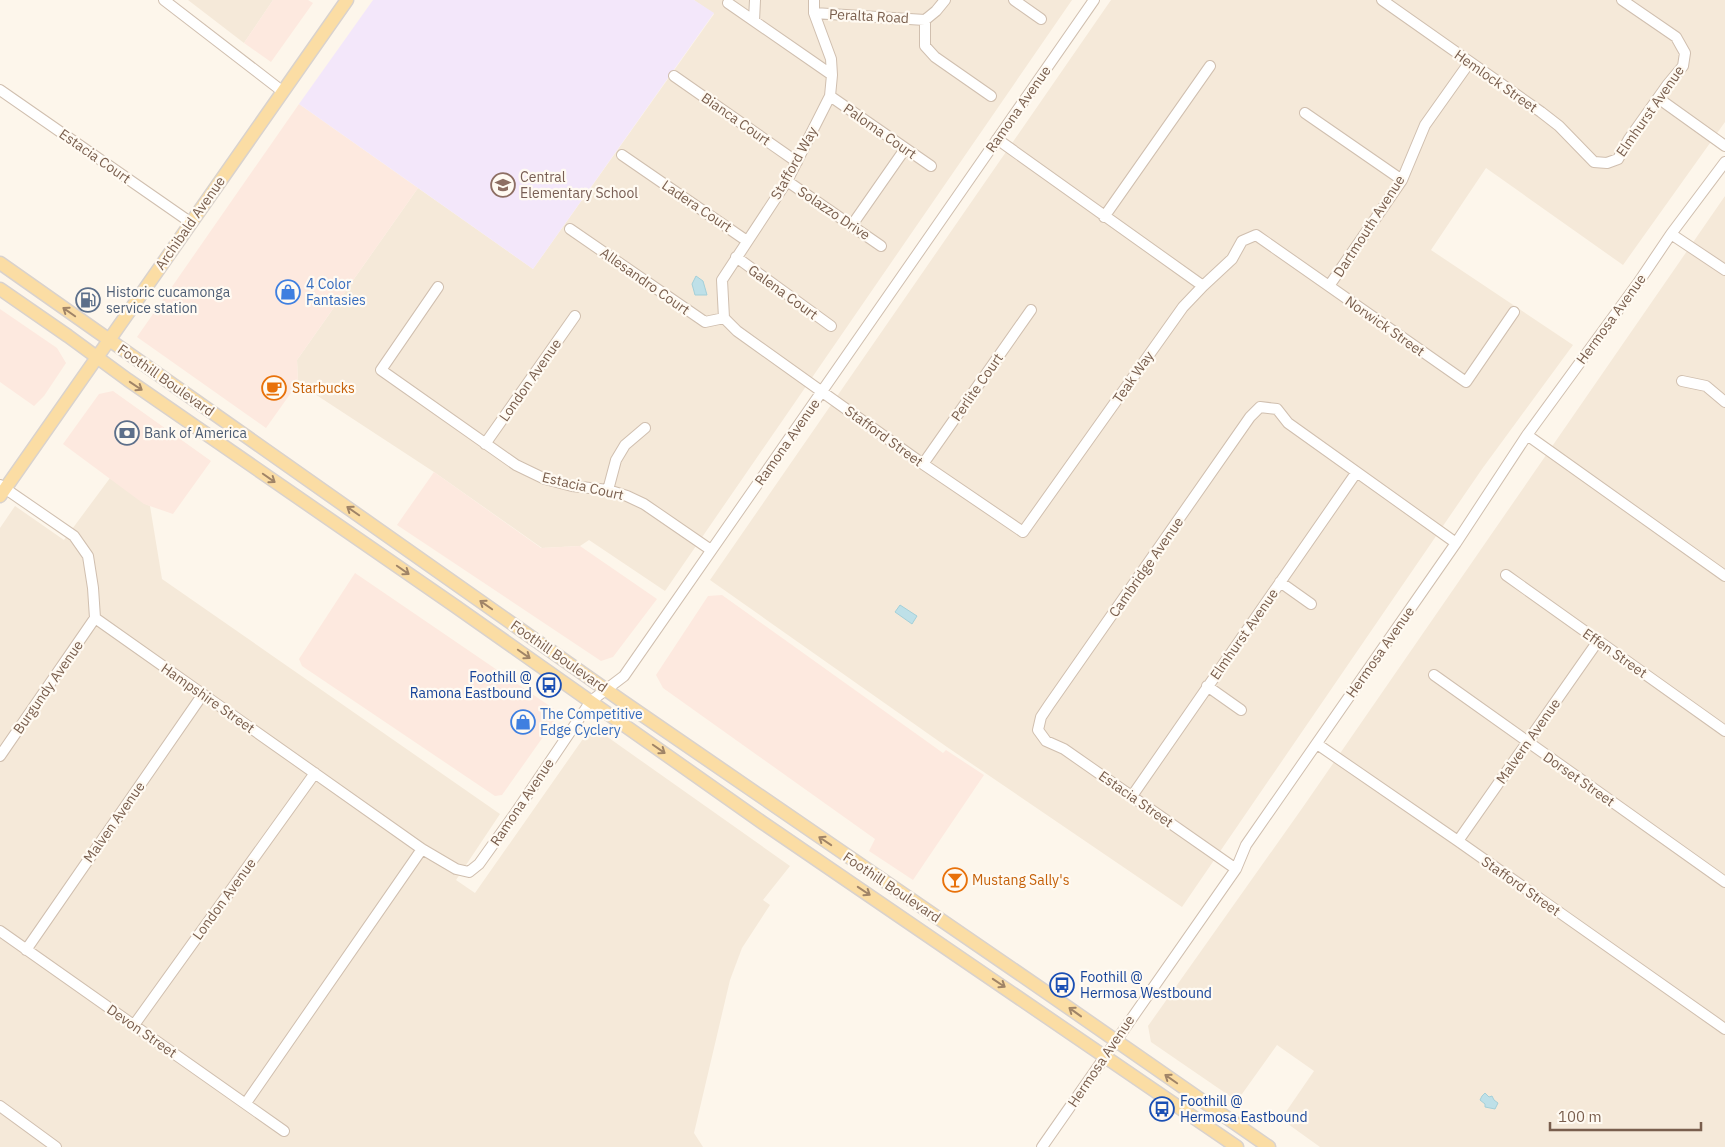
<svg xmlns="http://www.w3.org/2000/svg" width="1725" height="1147" viewBox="0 0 1725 1147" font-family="'IBM Plex Sans',sans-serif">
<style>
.residential{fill:#f5e9d9}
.commercial{fill:#fde9df}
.education{fill:#f3e7fa}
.water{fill:#bee0e8;stroke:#a4d0d9}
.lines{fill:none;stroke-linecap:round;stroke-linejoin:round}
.minor-casing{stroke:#d0bfaf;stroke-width:12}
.major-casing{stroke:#d9d2cd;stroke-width:15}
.minor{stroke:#fff;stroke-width:10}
.major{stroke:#fbdda4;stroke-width:12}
.oneway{stroke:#a08467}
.labels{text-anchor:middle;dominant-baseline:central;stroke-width:4.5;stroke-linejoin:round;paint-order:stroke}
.street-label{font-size:14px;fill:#795e4d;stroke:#fffaf2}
.education-label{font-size:14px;fill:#785e54;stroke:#fffaf2;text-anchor:start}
.shop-label{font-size:14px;fill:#366cbe;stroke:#fffaf2;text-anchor:start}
.service-label{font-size:14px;fill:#4e5e75;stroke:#fffaf2;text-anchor:start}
.food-label{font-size:14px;fill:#c56008;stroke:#fffaf2;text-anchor:start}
.transit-label{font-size:14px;fill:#164399;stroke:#fffaf2;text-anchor:start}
</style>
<rect width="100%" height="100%" fill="#fdf6eb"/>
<path class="residential" d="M188,0H273L244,43Z
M694,0H1072L665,591L589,540L580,546L542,548L434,472L298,383L297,360L418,188L533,269L714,14Z
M1111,0H1725V122L1623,265L1486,168L1431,250L1573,345L1482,469L1182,907L947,747L710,580Z
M1725,196V1147H1320L1281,1119L1314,1071L1277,1045L1237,1101L1151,1042L1148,1026L1303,807Z
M110,478L144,503L150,506L162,579L500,814L456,880L475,893L592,726L790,866L763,900L770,905L742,948L730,980L694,1133L703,1147H0V528L15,506L64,540Z"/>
<path class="commercial" d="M273,0H308L313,3L271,62L244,43Z
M299,104L418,188L297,360L298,383L266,428L137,337Z
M0,309L57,348L66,363L44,396L34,406L0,382Z
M113,391L211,461L173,514L144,504L63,444L99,394Z
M434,472L541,548L580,546L657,599L613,657L601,661L397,525Z
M355,573L560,713L502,795L495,796L302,666L299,659Z
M722,595L943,753L946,750L984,775L913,880L869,851L875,839L663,688L656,675L708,596Z"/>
<path class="education" d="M373,0H694L714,13L533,269L299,104Z"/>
<path class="water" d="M696,276L703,281L707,295H695L692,284Z
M900,605L917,616L912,624L895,612Z
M1485,1093L1489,1097L1492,1096L1494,1100L1498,1103L1495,1109L1485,1107V1104L1480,1100L1482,1096Z"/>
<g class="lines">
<g class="minor-casing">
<path id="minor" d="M164,0L282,91
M1014,0L1041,19
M1382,0L1541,112L1559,126L1594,162L1607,163L1618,159L1629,139L1668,84L1683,66L1685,53L1676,37L1622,0
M728,3L832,75
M814,13L925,20L936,11L945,0
M925,20V46L935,57L991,96
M754,21L755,0
M674,76L797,162
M0,90L190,222
M830,96L931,166
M1658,98L1725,146
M1305,113L1402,180
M997,139L1203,286
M622,155L747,241
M787,181L881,246
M1104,217L1210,66
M852,225L905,149
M570,229L705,322L724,318
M1671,234L1725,270
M736,257L831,326
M1329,286L1402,180L1425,125L1469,63
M438,287L381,370L516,465L545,479L572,486L608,490L627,496L644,504L711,550
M724,318L737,331L923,464L1023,532L1183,307L1203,286L1232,259L1242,241L1256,235L1466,382L1514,312
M724,318L722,280L787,181L830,96L832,75L831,59L814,13V0
M1682,381L1706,386L1725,402
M1527,435L1725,576
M485,444L575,316
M923,464L1031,310
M0,485L74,536L88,556L93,588L95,618L422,849L456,869L469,872L479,864L514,815L591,701L624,676L1094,0
M608,490L616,460L625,445L645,428
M1506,575L1725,731
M1280,582L1311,604
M1434,675L1725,882
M1207,686L1241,710
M1317,744L1458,841L1725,1029
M0,756L95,618
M1132,796L1356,473
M1458,841L1598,641
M1236,869L1064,749L1046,741L1038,730L1041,717L1049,705L1250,417L1260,407L1277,409L1288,423L1456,543
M0,931L284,1131
M26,950L203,694
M134,1025L315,773
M246,1103L422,849
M0,1106L56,1147
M1042,1147L1236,869L1246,845L1456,543L1527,435L1638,283L1671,234L1725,162"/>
</g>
<g class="major-casing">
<path id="major" d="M0,263L622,701L1043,990L1269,1147
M0,289L68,336L128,380L455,606L763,823L1237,1147
M0,496L347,0"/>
</g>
<use href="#minor" class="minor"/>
<use href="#major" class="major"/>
</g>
<defs><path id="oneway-shaft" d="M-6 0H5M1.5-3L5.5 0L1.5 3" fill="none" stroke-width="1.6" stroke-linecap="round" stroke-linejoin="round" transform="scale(1.25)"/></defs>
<g class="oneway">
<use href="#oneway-shaft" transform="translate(69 312) rotate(-145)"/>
<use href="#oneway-shaft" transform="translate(136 386) rotate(34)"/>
<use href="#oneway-shaft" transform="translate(269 478) rotate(35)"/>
<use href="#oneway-shaft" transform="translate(353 511) rotate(-145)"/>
<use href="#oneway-shaft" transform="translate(403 570) rotate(35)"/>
<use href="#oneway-shaft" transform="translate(486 605) rotate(-145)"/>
<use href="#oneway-shaft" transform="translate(524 654) rotate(35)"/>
<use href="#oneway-shaft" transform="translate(659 749) rotate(35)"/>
<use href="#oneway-shaft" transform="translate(825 841) rotate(-146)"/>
<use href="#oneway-shaft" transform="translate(864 891) rotate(34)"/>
<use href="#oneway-shaft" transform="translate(999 983) rotate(34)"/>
<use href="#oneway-shaft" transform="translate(1075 1012) rotate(-144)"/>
<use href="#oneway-shaft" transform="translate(1171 1079) rotate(-145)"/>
</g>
<defs>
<g id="school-ring" transform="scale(1.25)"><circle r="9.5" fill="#fffaf2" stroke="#8d6e63" stroke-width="1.5"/><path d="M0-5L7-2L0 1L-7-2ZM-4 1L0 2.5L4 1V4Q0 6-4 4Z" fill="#8d6e63"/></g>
<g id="shop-ring" transform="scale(1.25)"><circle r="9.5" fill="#fffaf2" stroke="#3f7fe0" stroke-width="1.5"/><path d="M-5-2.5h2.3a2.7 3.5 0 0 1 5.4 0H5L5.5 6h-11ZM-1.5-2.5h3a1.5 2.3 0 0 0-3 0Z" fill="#3f7fe0"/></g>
<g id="fuel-ring" transform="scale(1.25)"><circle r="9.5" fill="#fffaf2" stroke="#5c6f8a" stroke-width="1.5"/><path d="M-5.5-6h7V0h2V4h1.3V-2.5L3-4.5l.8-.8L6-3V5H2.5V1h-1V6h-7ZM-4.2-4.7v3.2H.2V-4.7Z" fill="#5c6f8a"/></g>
<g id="cafe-ring" transform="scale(1.25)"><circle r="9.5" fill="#fffaf2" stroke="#e8710a" stroke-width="1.5"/><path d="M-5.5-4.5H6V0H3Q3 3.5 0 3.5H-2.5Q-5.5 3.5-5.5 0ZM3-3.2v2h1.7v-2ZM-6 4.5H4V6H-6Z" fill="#e8710a"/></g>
<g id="bank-ring" transform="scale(1.25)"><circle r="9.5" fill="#fffaf2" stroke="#5c6f8a" stroke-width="1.5"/><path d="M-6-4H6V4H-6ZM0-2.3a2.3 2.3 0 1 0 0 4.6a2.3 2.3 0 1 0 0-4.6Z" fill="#5c6f8a"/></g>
<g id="bus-ring" transform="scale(1.25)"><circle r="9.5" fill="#fffaf2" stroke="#1a4fb4" stroke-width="1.5"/><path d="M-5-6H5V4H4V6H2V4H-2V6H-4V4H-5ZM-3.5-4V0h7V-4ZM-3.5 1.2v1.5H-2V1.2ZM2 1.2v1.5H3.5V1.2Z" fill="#1a4fb4"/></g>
<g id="bar-ring" transform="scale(1.25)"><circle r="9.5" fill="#fffaf2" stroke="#e8710a" stroke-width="1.5"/><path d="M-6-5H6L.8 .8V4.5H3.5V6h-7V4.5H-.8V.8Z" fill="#e8710a"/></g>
</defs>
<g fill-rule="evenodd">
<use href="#school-ring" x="503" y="185"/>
<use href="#shop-ring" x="288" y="292"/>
<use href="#fuel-ring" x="88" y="300"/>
<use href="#cafe-ring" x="274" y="388"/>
<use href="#bank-ring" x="127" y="433"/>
<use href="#bus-ring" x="549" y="685"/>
<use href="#shop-ring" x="523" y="722"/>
<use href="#bar-ring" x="955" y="880"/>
<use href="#bus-ring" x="1062" y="985"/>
<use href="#bus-ring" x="1162" y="1109"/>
</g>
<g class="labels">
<g class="street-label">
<text transform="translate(869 16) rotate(3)">Peralta Road</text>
<text transform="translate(1496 81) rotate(35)">Hemlock Street</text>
<text transform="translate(1018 109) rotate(-55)">Ramona Avenue</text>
<text transform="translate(1650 111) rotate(-55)">Elmhurst Avenue</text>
<text transform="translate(736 119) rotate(35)">Bianca Court</text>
<text transform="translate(880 131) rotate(35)">Paloma Court</text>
<text transform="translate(95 156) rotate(35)">Estacia Court</text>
<text transform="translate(794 163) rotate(-61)">Stafford Way</text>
<text transform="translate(697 206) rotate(34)">Ladera Court</text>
<text transform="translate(834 213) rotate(34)">Solazzo Drive</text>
<text transform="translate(190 223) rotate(-55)">Archibald Avenue</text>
<text transform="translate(1369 226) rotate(-57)">Dartmouth Avenue</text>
<text transform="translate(645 281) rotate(35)">Allesandro Court</text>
<text transform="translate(783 292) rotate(36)">Galena Court</text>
<text transform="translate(1611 319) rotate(-54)">Hermosa Avenue</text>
<text transform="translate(1385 326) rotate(35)">Norwick Street</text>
<text transform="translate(1133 377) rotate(-55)">Teak Way</text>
<text transform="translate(166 380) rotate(35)">Foothill Boulevard</text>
<text transform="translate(530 380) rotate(-55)">London Avenue</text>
<text transform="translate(977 387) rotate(-55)">Perlite Court</text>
<text transform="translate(884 436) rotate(36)">Stafford Street</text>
<text transform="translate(787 442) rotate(-55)">Ramona Avenue</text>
<text transform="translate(583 486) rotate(13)">Estacia Court</text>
<text transform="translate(1146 567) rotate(-55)">Cambridge Avenue</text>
<text transform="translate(1244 634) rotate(-55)">Elmhurst Avenue</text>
<text transform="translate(1380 652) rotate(-55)">Hermosa Avenue</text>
<text transform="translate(1615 653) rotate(35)">Effen Street</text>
<text transform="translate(559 656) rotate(35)">Foothill Boulevard</text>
<text transform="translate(48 687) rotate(-55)">Burgundy Avenue</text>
<text transform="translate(208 698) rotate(35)">Hampshire Street</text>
<text transform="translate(1528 741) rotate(-55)">Malvern Avenue</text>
<text transform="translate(1579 779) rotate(35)">Dorset Street</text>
<text transform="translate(1136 799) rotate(35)">Estacia Street</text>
<text transform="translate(522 802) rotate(-56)">Ramona Avenue</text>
<text transform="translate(114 822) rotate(-55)">Malven Avenue</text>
<text transform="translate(1521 886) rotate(35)">Stafford Street</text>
<text transform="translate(892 887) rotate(34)">Foothill Boulevard</text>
<text transform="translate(224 899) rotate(-54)">London Avenue</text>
<text transform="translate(142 1031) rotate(35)">Devon Street</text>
<text transform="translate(1101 1061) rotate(-56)">Hermosa Avenue</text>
</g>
<g class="education-label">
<text x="520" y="177">Central<tspan x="520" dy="16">Elementary School</tspan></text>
</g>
<g class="shop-label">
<text x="306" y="284">4 Color<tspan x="306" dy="16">Fantasies</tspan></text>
<text x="540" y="714">The Competitive<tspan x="540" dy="16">Edge Cyclery</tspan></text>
</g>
<g class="service-label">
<text x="106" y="292">Historic cucamonga<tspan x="106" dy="16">service station</tspan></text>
<text x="144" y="433">Bank of America</text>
</g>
<g class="food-label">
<text x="292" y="388">Starbucks</text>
<text x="972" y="880">Mustang Sally's</text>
</g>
<g class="transit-label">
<text x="532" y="677" text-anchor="end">Foothill @<tspan x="532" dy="16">Ramona Eastbound</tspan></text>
<text x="1080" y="977">Foothill @<tspan x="1080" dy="16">Hermosa Westbound</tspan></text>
<text x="1180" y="1101">Foothill @<tspan x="1180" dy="16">Hermosa Eastbound</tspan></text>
</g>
</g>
<path d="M1550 1122v8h151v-8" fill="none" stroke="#795e4d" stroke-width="2.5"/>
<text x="1558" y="1122" font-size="15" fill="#795e4d" stroke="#fffaf2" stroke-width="4" paint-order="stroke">100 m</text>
</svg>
